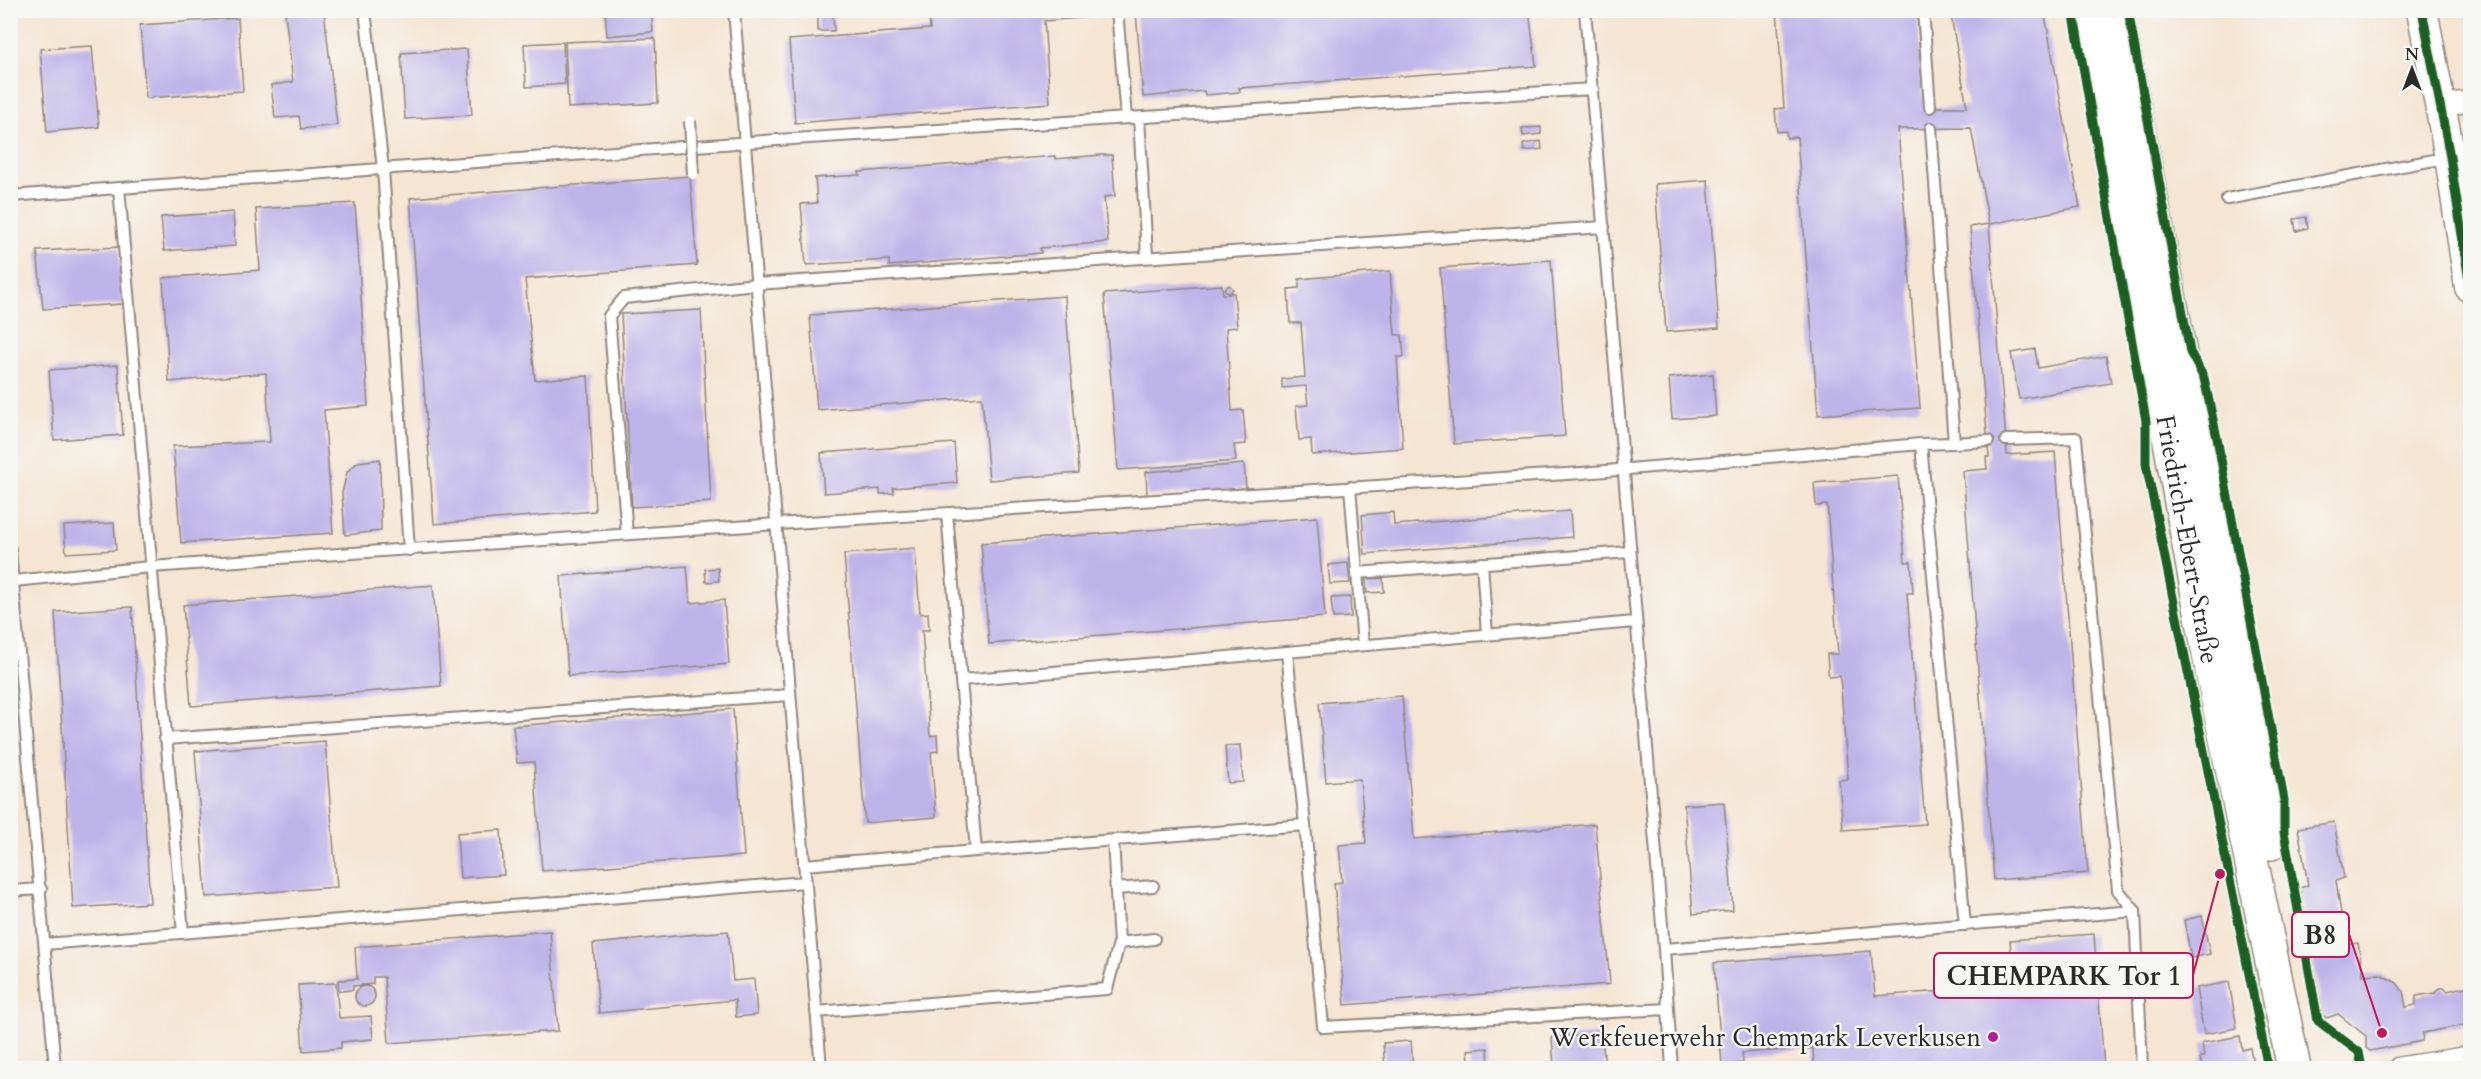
<svg xmlns="http://www.w3.org/2000/svg" width="2481" height="1079" viewBox="0 0 2481 1079" font-family="Cardo,serif">
<style>
.building{fill:#bdb4e9}
.lines{fill:none;stroke-linecap:round;stroke-linejoin:round}
.lane-casing{stroke:#90887e;stroke-width:14}
.street-casing{stroke:#90887e;stroke-width:24}
.secondary-casing{stroke:#90887e;stroke-width:33}
.primary-casing{stroke:#90887e;stroke-width:36}
.lane{stroke:#fff;stroke-width:10}
.street{stroke:#fff;stroke-width:21}
.secondary{stroke:#fff;stroke-width:30}
.primary{stroke:#fff;stroke-width:33}
.lane-bridge-casing{stroke:#90887e;stroke-width:14;stroke-linecap:butt}
.lane-bridge{stroke:#fff;stroke-width:10}
.cycleway-casing{stroke:#f6f6f2;stroke-width:13}
.cycleway{stroke:#1b5e20;stroke-width:9}
.poi-dot{fill:#b5179e;stroke:#f6f6f2;stroke-width:2}
.labels{text-anchor:middle;dominant-baseline:central;stroke-width:4.5;stroke-linejoin:round;paint-order:stroke}
.street-label{font-size:26px;fill:#2b2b2b;stroke:#f6f6f2}
.poi-label{font-size:26px;fill:#2b2b2b;stroke:#f6f6f2;text-anchor:end}
.leader{fill:none;stroke:#c2185b;stroke-width:2}
.callout-dot{fill:#c2185b;stroke:#f6f6f2;stroke-width:2}
.callout{fill:#f6f6f2;stroke:#c2185b;stroke-width:2}
.callout-label{font-size:27px;text-anchor:middle;font-weight:bold;fill:#2b2b2b}
</style>
<rect width="100%" height="100%" fill="#f6f6f2"/>
<filter id="ink" filterUnits="userSpaceOnUse"><feTurbulence type="fractalNoise" baseFrequency=".0167" numOctaves="2"/><feDisplacementMap in="SourceGraphic" scale="12" xChannelSelector="R" yChannelSelector="G"/><feConvolveMatrix kernelMatrix="1 2 1 2 8 2 1 2 1" color-interpolation-filters="sRGB"/></filter>
<filter id="wash" filterUnits="userSpaceOnUse"><feTurbulence type="fractalNoise" baseFrequency=".008" numOctaves="4" result="noise"/><feDisplacementMap in="SourceGraphic" scale="24" xChannelSelector="R" yChannelSelector="G"/><feGaussianBlur stdDeviation="1.35" result="paint"/><feColorMatrix in="noise" values="0 0 0 0 0 0 0 0 0 0 0 0 0 0 0 0 0 1.4 0 .05"/><feComposite in="paint" operator="in"/></filter>
<g filter="url(#wash)">
<rect width="100%" height="100%" fill="#f5e5d2"/>
<g id="blocks">
<path class="building" d="M305,10H324L337,125L301,129L299,116L275,118L271,85L293,82L285,13Z
M609,10H651L653,32L607,36L605,11Z
M980,10H1090V17L1044,21L1050,103L795,123L789,40L930,29L929,15Z
M1159,10H1529L1536,66L1239,88L1240,92L1205,95L1204,91L1143,97L1136,12Z
M1777,10H1917L1924,107H1967L1950,10H2044L2080,207L1989,224L2007,455L2055,452L2088,873L1994,880L1963,471L1987,469L1986,457H1989L1970,227L1989,224L1971,128L1898,129L1920,408L1818,415L1797,137L1787,138L1786,131L1777,132L1775,109L1784,108Z
M833,13L834,31H818V14Z
M238,18L243,91L146,98L140,25Z
M655,38L658,103L568,108L565,42Z
M563,42L565,84L526,87L524,44Z
M92,46L99,127L47,132L40,49Z
M467,49L472,115L405,119L401,53Z
M1541,127V134L1523,136L1522,128Z
M1541,141L1542,149L1524,151L1523,144Z
M1101,155H1112L1115,196L1104,197L1108,242L1040,248L1041,253L889,266V260L806,265L801,204L817,203L815,178L860,175L859,172L1055,156V159Z
M690,176L697,265L525,279L535,380L588,376L595,511L434,524L410,198Z
M1708,180L1719,328L1666,332L1655,184Z
M355,203L368,406L324,410L333,533L181,543L173,446L270,442L266,373L169,382L163,278L260,270L256,209Z
M233,212L235,246L164,251L161,217Z
M2306,217L2308,228L2296,231L2294,219Z
M119,247L123,304L43,309L37,251Z
M1551,260L1565,436L1454,444L1440,268Z
M1390,271L1395,335H1402L1404,357H1397L1403,448L1312,455L1311,439L1299,440L1296,406L1308,405L1306,386L1282,388V379L1305,377L1301,323H1290L1288,289L1299,288V279Z
M1222,285L1223,294H1229L1224,289L1229,285L1233,289L1230,293H1234L1237,327L1226,328L1232,411L1243,410L1246,444L1234,445L1236,461L1118,470L1104,294Z
M1065,296L1079,473L989,480L982,397L817,410L810,315Z
M701,310L711,502L632,507L621,314Z
M2035,349L2038,368L2106,356L2111,383L2019,399L2011,353Z
M118,365L123,435L54,440L49,370Z
M1713,374L1716,416L1672,419L1669,378Z
M954,443L957,483L893,488L894,493L880,494V489L824,493L821,453Z
M380,459L381,531L345,535L342,493L347,472L358,462Z
M1244,464L1246,488L1147,496L1146,472Z
M1898,476L1905,562H1911L1913,593H1907L1925,824L1843,830L1839,780L1848,779L1840,676L1829,677L1828,669L1827,654H1838L1827,505L1816,506L1814,483Z
M1570,511L1572,537L1365,554L1362,515L1393,512L1394,525Z
M1317,517L1325,617L989,644L981,543Z
M114,523L116,550L66,553L64,526Z
M915,548L920,614L928,613L929,630H922L930,736L937,735L938,751L931,752L936,817L865,823L844,554Z
M1348,563L1350,583L1330,584L1328,565Z
M687,566L690,603L724,600L729,664L568,676L561,576Z
M718,568L719,581L706,582L705,569Z
M1383,578L1384,592L1367,593L1366,579Z
M433,585L441,686L191,706L183,605Z
M1350,597L1351,617L1333,618L1331,598Z
M132,607L150,903L73,908L55,612Z
M1402,696L1414,839L1595,824L1610,984L1345,1005L1334,883L1342,882L1339,845L1366,843L1360,779L1326,782L1319,703Z
M733,709L744,856L542,871L534,762L517,763L513,726Z
M325,741L337,887L206,897L195,751Z
M1240,745L1243,782L1228,783L1225,746Z
M1724,802L1733,910L1693,914L1684,805Z
M2334,822L2344,878L2336,881L2346,945L2358,943L2363,975L2380,974L2397,983L2403,991L2406,1007L2416,1005V996L2435,993L2439,988H2444L2447,991L2470,986V1024L2423,1033L2422,1041L2370,1051L2366,1048V1036L2338,1014L2327,1018L2323,1015L2300,888L2308,885L2298,828Z
M501,830L504,875L460,878L457,833Z
M2202,916L2210,954L2191,958L2184,920Z
M550,931L558,1031L389,1043L384,977H373V984L353,986V990L339,991L338,980L357,979L355,947Z
M728,931L733,981L754,979L757,1015L736,1017L735,1000L599,1013L593,944Z
M2094,934L2104,1068H1814L1813,1048L1742,1053L1743,1063L1722,1065L1714,963L1871,951L1875,996L2014,986L2010,940Z
M2229,982L2237,1028L2204,1034L2196,988Z
M336,983L339,1018L371,1016L373,1039L341,1042V1048L303,1051L298,985Z
M355 996a10 10 0 1 1 20 0a10 10 0 1 1-20 0Z
M1602,1035L1605,1068H1554L1552,1037Z
M2240,1036L2242,1050L2250,1048L2254,1068H2202L2200,1057H2204L2202,1043Z
M1411,1041L1413,1068H1385L1383,1043Z
M1488,1048L1489,1068H1470L1468,1050Z"/>
</g>
</g>
<g filter="url(#ink)">
<use href="#blocks" fill-opacity="0" stroke="#90887e" stroke-width="1.5"/>
<g class="lines">
<g class="lane-casing">
<path id="lane" d="M365,10L383,169L409,550
M734,10L821,1068
M1117,10L1126,118
M1585,10L1664,949L1672,1068
M1923,10L1930,107
M1139,118L1147,256
M119,188L183,933
M10,196L777,140L1593,89
M2227,199L2450,157
M2006,440L2076,438L2118,890L2135,911
M1954,443L1988,441
M1921,444L1954,443L1931,128
M1350,487L1363,645
M947,513L961,680
M627,534L609,316L624,298L756,284L1604,227
M10,549L55,1068
M1482,563L1487,635
M1357,573L1629,552
M14,581L150,567L777,524L1582,473L1921,444L1965,925
M1287,652L1305,825
M165,739L790,695
M976,851L1305,825L1323,1027L1668,1009
M804,865L976,851L961,680L1635,622
M1116,889L1153,886
M10,891L41,889
M1119,943L1154,939
M45,944L805,882
M1664,949L2135,911L2142,1068
M816,1012L1107,989L1119,943L1113,840"/>
</g>
<g class="street-casing">
<path id="street" d="M2440,106L2470,101
M2399,1068L2470,1057"/>
</g>
<g class="secondary-casing">
<path id="secondary" d="M2422,10L2450,157L2470,287"/>
</g>
<g class="primary-casing">
<g id="primary">
<path id="s1" d="M2091,10L2213,676L2294,1068"/>
<path d="M2116,10L2271,843"/>
</g>
</g>
<use href="#lane" class="lane"/>
<use href="#street" class="street"/>
<use href="#secondary" class="secondary"/>
<use href="#primary" class="primary"/>
<g class="lane-bridge-casing">
<path id="lane-bridge" d="M690,121L693,174"/>
</g>
<use href="#lane-bridge" class="lane-bridge"/>
<g class="cycleway-casing">
<path id="cycleway" d="M2073,10L2146,421V464L2268,1068
M2128,10L2190,352L2204,378L2217,438L2284,800V832L2318,1021L2359,1052L2362,1068
M2422,10L2450,157L2470,287"/>
</g>
<use href="#cycleway" class="cycleway"/>
</g>
</g>
<circle class="poi-dot" cx="1993" cy="1037" r="6"/>
<g class="labels">
<g class="street-label">
<text stroke="none"><textPath href="#s1" startOffset="538">Friedrich-Ebert-Straße</textPath></text>
</g>
<g class="poi-label">
<text x="1981" y="1037">Werkfeuerwehr Chempark Leverkusen</text>
</g>
</g>
<path class="leader" d="M2382 1033L2349 934M2220 874L2193 975"/>
<g class="callout-dot">
<circle cx="2382" cy="1033" r="6"/>
<circle cx="2220" cy="874" r="6"/>
</g>
<g class="callout">
<rect x="2292" y="912" width="57" height="45" rx="6"/>
<rect x="1934" y="953" width="259" height="45" rx="6"/>
</g>
<g class="callout-label">
<text x="2320" y="944">B8</text>
<text x="2064" y="985">CHEMPARK Tor 1</text>
</g>
<rect width="2481" height="1079" fill="none" stroke="#f6f6f2" stroke-width="36"/>
<g transform="translate(2412 69)" stroke="#f6f6f2" stroke-width="4.5" paint-order="stroke">
<path d="M0-4.5L10 22L0 15L-10 22Z" fill="#2b2b2b"/>
<text y="-9" font-size="16" font-weight="bold" text-anchor="middle" fill="#2b2b2b">N</text>
</g>
</svg>
